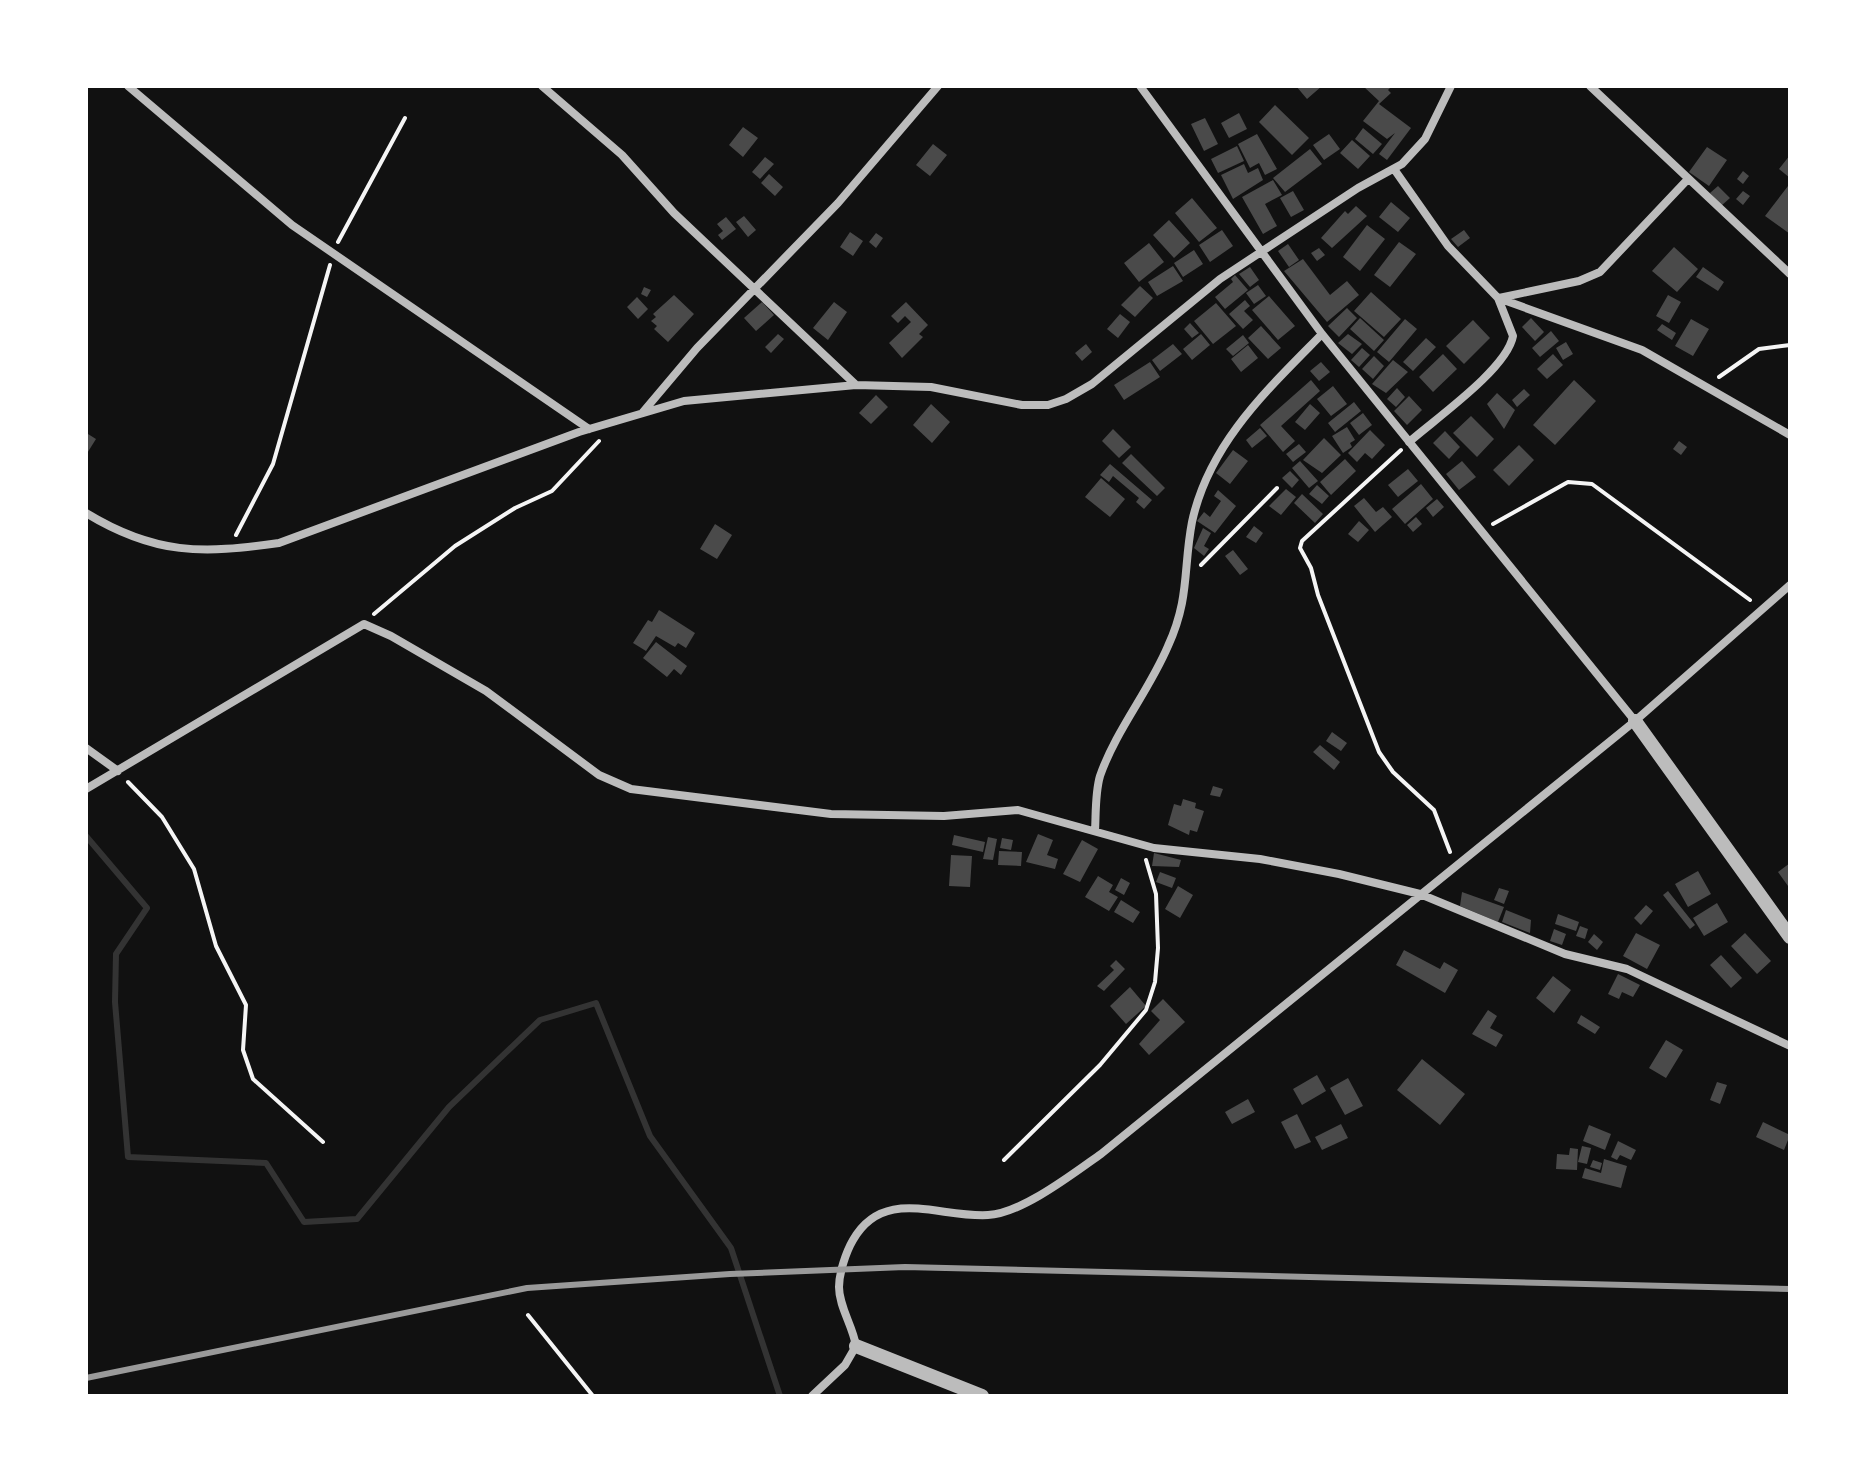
<svg xmlns="http://www.w3.org/2000/svg" width="1876" height="1482" viewBox="0 0 1876 1482" font-family="'Sofia Sans Condensed',sans-serif">
<style>
.lines{fill:none;stroke-linecap:round;stroke-linejoin:round}
.stream{stroke:#333;stroke-width:6}
.building{fill:#4a4a4a}
.path{stroke:#f5f5f5;stroke-width:4}
.minor{stroke:#bcbcbc;stroke-width:8}
.tertiary{stroke:#bcbcbc;stroke-width:14}
.rail{stroke:#9a9a9a;stroke-width:6}
</style>
<rect width="100%" height="100%" fill="#111"/>
<g class="lines">
<path class="stream" d="M86,836L147,908L116,954L115,1002L128,1157L266,1163L304,1222L357,1219L449,1107L540,1020L596,1003L650,1136L731,1248L780,1396"/>
</g>
<path class="building" d="M1296,86H1322L1307,99Z
M1363,86H1392L1388,90L1391,93L1379,104L1411,128L1387,160L1379,154L1395,133L1387,139L1363,121L1379,101Z
M1275,105L1309,138L1292,155L1259,122Z
M1239,113L1247,129L1229,138L1221,123Z
M1205,118L1218,144L1204,151L1191,124Z
M743,127L758,138L743,157L729,145Z
M1363,128L1382,144L1373,154L1355,139Z
M1257,134L1277,169L1265,175L1259,163L1250,168L1238,144Z
M1329,134L1340,149L1324,160L1313,145Z
M1352,140L1370,156L1358,169L1340,153Z
M933,144L947,155L930,176L916,165Z
M1237,146L1244,161L1218,173L1211,159Z
M1707,147L1727,160L1709,186L1689,172Z
M1310,149L1322,164L1285,192L1273,178Z
M1790,155V178L1779,169Z
M765,157L774,164L760,179L752,172Z
M1244,164L1248,173L1258,168L1263,180L1233,199L1221,175Z
M1743,171L1749,176L1743,184L1737,179Z
M769,174L783,187L775,196L761,183Z
M1273,180L1282,195L1265,204L1277,226L1263,234L1242,197Z
M1718,186L1730,198L1721,206L1710,193Z
M1788,186L1790,188V234L1765,216Z
M1293,191L1304,210L1291,217L1280,198Z
M1743,191L1750,196L1743,205L1736,199Z
M1192,198L1217,228L1199,242L1175,213Z
M1391,202L1410,218L1398,232L1379,217Z
M1356,206L1367,216L1332,248L1321,238L1345,211L1348,214Z
M744,216L756,230L748,237L736,222Z
M726,217L736,229L722,240L718,235L723,231L717,224Z
M1169,220L1190,243L1174,258L1153,235Z
M1367,225L1385,239L1360,271L1343,257Z
M1222,230L1233,246L1210,262L1199,245Z
M1464,230L1470,238L1458,247L1451,239Z
M850,232L863,241L853,256L840,247Z
M876,233L883,238L876,248L869,242Z
M1399,242L1416,254L1390,287L1374,275Z
M1149,243L1164,262L1139,282L1124,263Z
M1288,244L1299,260L1289,267L1278,251Z
M1674,247L1698,269L1677,292L1652,271Z
M1319,248L1325,255L1317,261L1311,253Z
M1194,250L1203,264L1183,277L1174,263Z
M1303,259L1330,295L1347,281L1359,295L1327,322L1284,271Z
M1173,266L1183,281L1157,296L1148,282Z
M1250,267L1259,280L1250,287L1239,274Z
M1703,267L1724,282L1718,291L1696,277Z
M1235,275L1248,290L1225,309L1215,297L1233,282L1231,279Z
M1258,285L1266,296L1254,304L1246,293Z
M1140,286L1153,298L1135,317L1121,305Z
M644,287L651,290L647,297L641,294Z
M1371,292L1401,319L1384,337L1354,311Z
M674,295L694,314L668,342L654,329L657,326L651,321L656,317L653,314Z
M1668,295L1681,302L1669,323L1656,316Z
M1269,296L1295,326L1278,340L1252,310Z
M637,297L648,309L638,319L627,307Z
M1245,300L1250,306L1244,311L1253,320L1243,329L1229,314Z
M762,302L774,315L756,331L744,318Z
M834,302L847,312L828,340L813,328Z
M906,302L928,325L919,334L923,337L902,358L889,343L911,322L905,316L898,323L891,316Z
M1216,303L1236,326L1213,344L1194,321Z
M1347,308L1357,318L1339,337L1328,326Z
M1120,314L1130,322L1118,338L1107,329Z
M1360,318L1384,340L1374,351L1350,329Z
M1531,318L1544,332L1535,341L1522,327Z
M1405,319L1417,329L1389,362L1377,352Z
M1691,319L1709,329L1693,356L1675,346Z
M1473,320L1490,338L1464,364L1446,346Z
M1190,323L1199,333L1192,338L1184,329Z
M1662,324L1676,333L1672,340L1657,330Z
M1261,326L1281,348L1268,359L1248,338Z
M1551,331L1559,341L1540,357L1532,348Z
M778,334L784,339L771,353L765,347Z
M1201,334L1210,345L1192,360L1183,349Z
M1348,334L1362,344L1352,354L1338,343Z
M1243,335L1249,343L1233,356L1226,349Z
M1426,338L1436,347L1413,371L1403,362Z
M1566,342L1573,354L1563,360L1556,348Z
M1086,344L1092,352L1082,361L1075,353Z
M1173,344L1182,354L1160,371L1152,360Z
M1248,345L1258,358L1241,372L1231,359Z
M1362,348L1370,355L1359,367L1351,360Z
M1443,354L1457,369L1433,392L1419,377Z
M1553,354L1563,365L1547,379L1537,369Z
M1374,356L1384,366L1373,379L1362,369Z
M1393,360L1408,372L1386,393L1372,384Z
M1150,362L1160,377L1124,400L1114,385Z
M1321,362L1330,372L1319,381L1310,371Z
M1311,380L1320,391L1281,426L1295,441L1283,452L1260,425Z
M1574,380L1596,401L1555,445L1533,425Z
M1333,386L1347,404L1331,416L1317,399Z
M1397,388L1405,397L1396,407L1387,399Z
M1524,389L1530,395L1517,407L1512,400Z
M1497,393L1515,410L1504,429L1487,404Z
M876,395L888,407L871,424L859,413Z
M1409,396L1422,410L1407,425L1394,411Z
M1354,402L1361,411L1335,432L1328,423Z
M931,404L950,422L932,443L913,425Z
M1310,404L1320,413L1305,430L1295,422Z
M1363,413L1372,425L1359,435L1350,423Z
M1471,416L1494,439L1477,457L1453,433Z
M1347,427L1355,440L1350,443L1352,447L1343,453L1332,436Z
M1260,428L1267,436L1252,448L1246,440Z
M1113,429L1131,447L1119,458L1102,441Z
M1370,430L1385,445L1372,459L1365,453L1357,462L1348,453Z
M1445,431L1460,447L1449,459L1433,443Z
M88,434L96,439L86,455V437Z
M1324,438L1341,455L1322,473L1303,460Z
M1679,441L1687,447L1681,455L1673,449Z
M1299,444L1306,452L1293,462L1286,454Z
M1519,445L1534,460L1509,486L1493,470Z
M1233,450L1248,461L1230,484L1216,473Z
M1131,454L1165,488L1157,496L1122,463Z
M1345,459L1356,471L1331,495L1320,482Z
M1300,461L1318,481L1309,488L1292,468Z
M1462,461L1476,477L1459,490L1446,474Z
M1110,464L1152,500L1144,509L1136,502L1139,498L1113,476L1109,482L1100,475Z
M1408,469L1418,481L1398,497L1388,485Z
M1290,471L1299,480L1292,488L1282,478Z
M1101,478L1125,499L1110,517L1085,497Z
M1421,484L1433,499L1405,524L1392,509Z
M1317,485L1329,496L1322,504L1309,494Z
M1286,489L1296,497L1281,515L1269,506Z
M1218,490L1236,506L1215,533L1197,521L1204,512L1210,517L1221,501L1214,496Z
M1302,494L1323,514L1315,523L1294,503Z
M1364,498L1376,512L1383,507L1392,517L1375,532L1354,506Z
M1437,499L1444,507L1433,517L1426,508Z
M1416,517L1422,524L1413,532L1407,525Z
M1359,521L1369,530L1358,542L1348,534Z
M715,524L732,535L717,559L700,549Z
M1254,526L1263,533L1256,543L1246,537Z
M1203,528L1211,533L1204,546L1209,549L1204,556L1194,548Z
M1233,550L1248,569L1240,575L1225,556Z
M659,610L695,633L686,648L678,643L675,647L656,636L646,651L633,643L648,620L652,622Z
M656,642L687,666L681,675L674,669L667,677L643,658Z
M1332,732L1347,743L1341,751L1326,741Z
M1320,745L1340,762L1334,770L1313,752Z
M1213,786L1223,789L1220,797L1210,795Z
M1183,799L1196,803L1195,808L1204,811L1197,832L1190,830L1189,835L1168,825L1174,804L1181,806Z
M1038,834L1053,840L1047,855L1058,859L1055,869L1026,862Z
M954,835L985,842L983,852L952,845Z
M988,837L997,839L993,860L983,859Z
M1002,838L1013,840L1011,850L1000,848Z
M1082,840L1098,849L1080,882L1063,874Z
M999,851L1022,852L1021,866L998,865Z
M1154,853L1181,860L1179,867L1152,866Z
M951,855L972,856L970,887L949,886Z
M1790,863V885L1788,886L1778,872Z
M1698,871L1711,894L1688,907L1675,884Z
M1160,872L1176,878L1172,888L1156,882Z
M1098,876L1113,885L1109,892L1118,897L1109,911L1085,897Z
M1121,878L1130,883L1124,895L1115,890Z
M1178,886L1193,895L1180,918L1165,909Z
M1499,888L1509,891L1504,904L1494,900Z
M1668,891L1695,925L1690,929L1663,895Z
M1462,892L1504,907L1498,922L1460,906Z
M1121,900L1140,912L1133,923L1114,912Z
M1717,903L1728,922L1704,936L1693,918Z
M1646,905L1653,911L1641,925L1634,918Z
M1506,910L1531,920L1530,933L1502,922Z
M1558,914L1579,922L1576,931L1555,924Z
M1580,926L1588,929L1585,939L1576,936Z
M1554,929L1566,934L1562,945L1550,941Z
M1636,933L1660,945L1647,969L1623,956Z
M1745,933L1771,961L1757,974L1731,946Z
M1594,934L1603,942L1597,950L1588,942Z
M1404,950L1440,969L1444,962L1458,970L1445,993L1396,965Z
M1721,955L1742,978L1731,988L1710,965Z
M1116,960L1125,969L1104,991L1097,986L1114,970L1110,966Z
M1618,974L1640,985L1633,997L1622,992L1619,999L1608,994Z
M1553,976L1571,990L1554,1013L1536,998Z
M1130,987L1146,1006L1126,1024L1110,1006Z
M1163,999L1185,1022L1149,1055L1139,1044L1160,1020L1151,1011Z
M1488,1010L1497,1016L1490,1028L1503,1035L1496,1047L1472,1034Z
M1581,1015L1600,1027L1595,1034L1577,1023Z
M1666,1040L1683,1050L1666,1078L1649,1068Z
M1422,1059L1465,1094L1440,1125L1397,1090Z
M1317,1075L1326,1091L1302,1105L1293,1089Z
M1348,1078L1363,1106L1345,1115L1330,1088Z
M1717,1082L1727,1085L1720,1104L1710,1100Z
M1248,1099L1255,1112L1232,1124L1225,1112Z
M1297,1114L1311,1142L1295,1149L1281,1122Z
M1763,1122L1790,1135L1784,1150L1756,1137Z
M1341,1124L1348,1138L1322,1150L1315,1137Z
M1589,1125L1611,1134L1605,1150L1583,1141Z
M1618,1141L1636,1150L1631,1160L1620,1155L1617,1160L1611,1157Z
M1582,1146L1591,1148L1587,1164L1578,1162Z
M1570,1148L1578,1149L1577,1170L1556,1169L1557,1154L1569,1155Z
M1604,1159L1627,1166L1621,1188L1582,1178L1585,1168L1601,1173Z
M1593,1160L1602,1163L1600,1170L1590,1167Z"/>
<g class="lines">
<path class="path" d="M338,242L405,118
M1719,377L1759,349L1790,345
M1401,450L1302,541L1300,548L1311,568L1318,595L1379,752L1393,772L1434,810L1450,852
M1493,524L1568,482L1592,484L1750,600
M236,535L273,464L330,265
M1201,565L1277,488
M374,614L455,546L515,508L552,491L599,441
M128,782L162,817L194,869L216,946L246,1005L243,1050L253,1079L323,1142
M1004,1160L1100,1065L1146,1010L1155,982L1158,948L1156,894L1146,860
M528,1315L593,1396"/>
<path class="minor" d="M128,86L292,225L589,429
M542,86L622,155L674,213L856,385
M1140,86L1322,334L1635,721
M1590,86L1790,274
M1394,169L1448,246L1498,298L1513,336C1507,369 1435,419 1409,442
M1498,298L1642,350L1790,435
M1499,298L1579,281L1600,272L1688,179
M643,412L697,348L838,203L938,86
M86,513C155,555 202,554 279,543L579,432L684,401L856,385L931,387L1022,405H1048L1066,399L1092,384L1220,279L1358,188L1402,164L1425,139L1451,86
M86,748L118,771
M86,789L364,624L391,636L486,691L599,775L631,789L831,814L944,816L1018,810L1154,848L1260,859L1339,874L1420,894L1565,954L1627,969L1790,1046
M1095,831C1096,813 1095,793 1100,776C1116,730 1149,691 1168,646C1190,598 1183,569 1192,522C1209,443 1268,389 1322,334
M812,1396L845,1365L856,1346C853,1326 839,1307 839,1287C839,1273 846,1252 853,1240C884,1186 939,1218 988,1215C1021,1214 1074,1173 1101,1154L1635,721L1790,585"/>
<path class="tertiary" d="M1635,721L1790,937
M856,1346L982,1396"/>
<path class="rail" d="M86,1378L527,1288L730,1274L905,1267L1790,1289"/>
</g>
<rect width="1876" height="1482" fill="none" stroke="#ffffff" stroke-width="176"/>
</svg>
